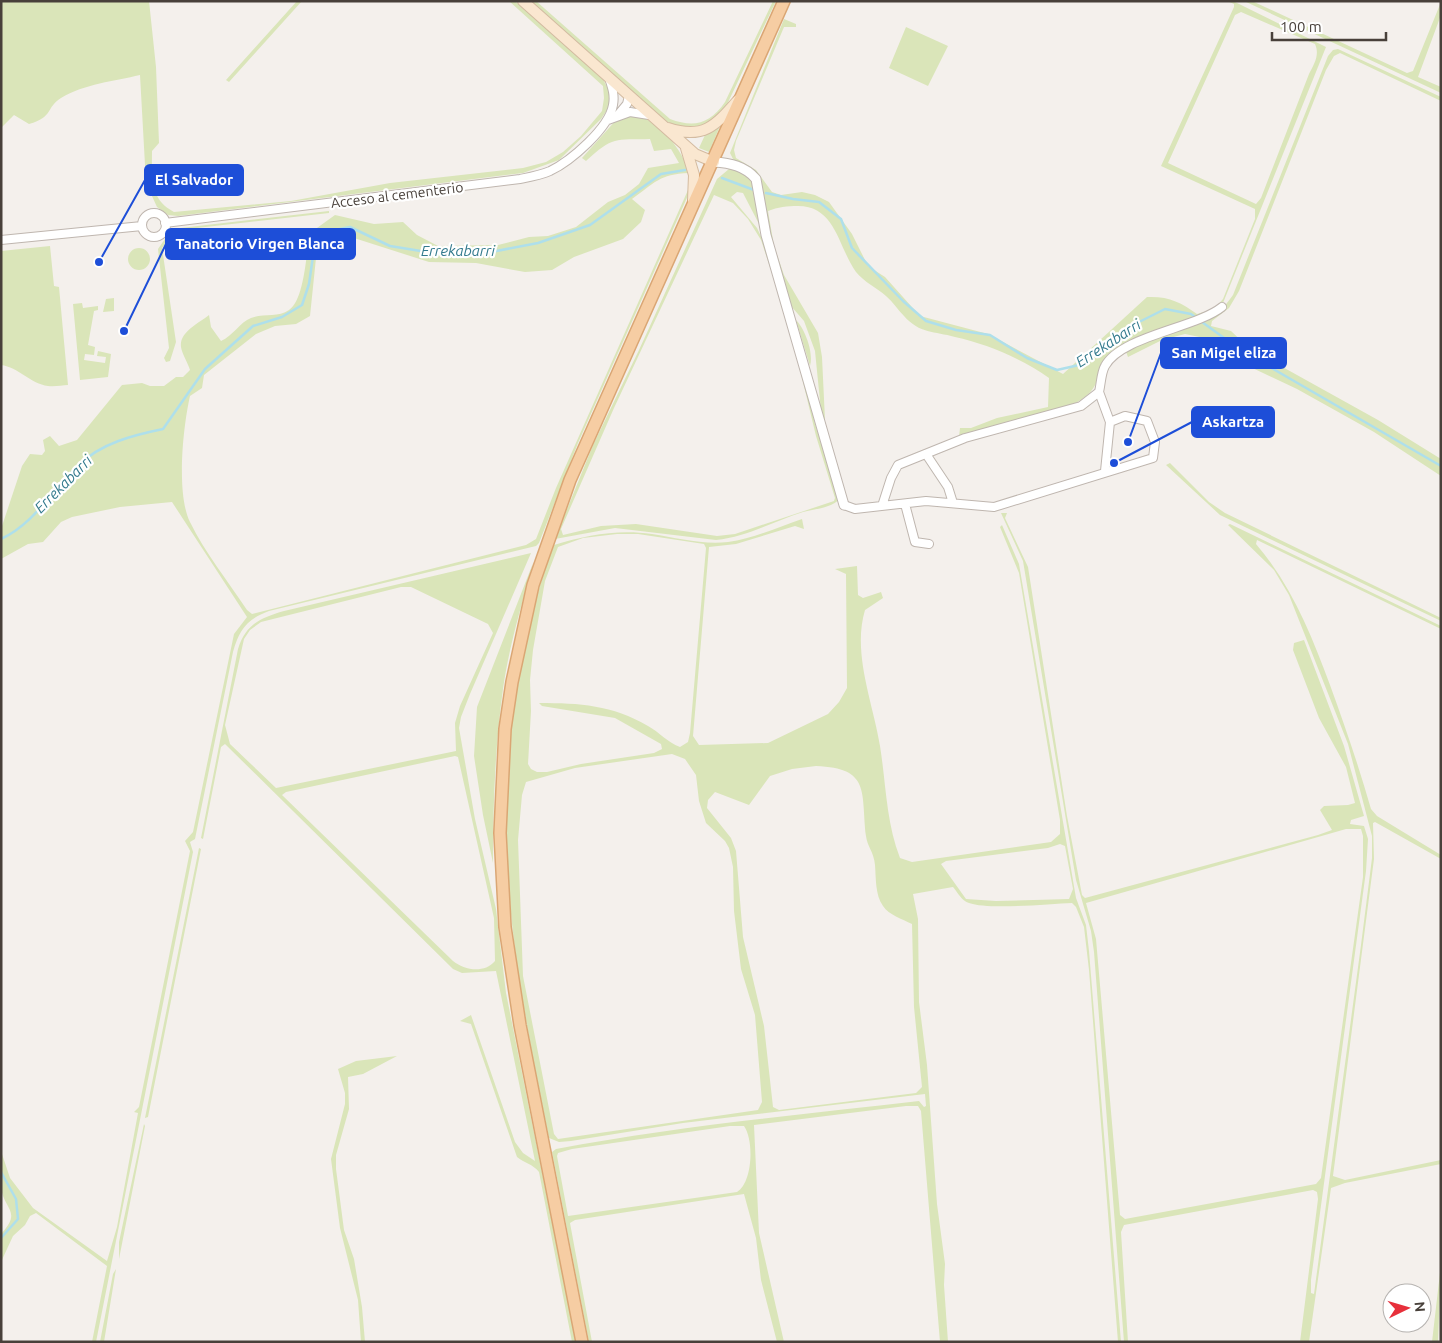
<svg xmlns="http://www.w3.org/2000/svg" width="1442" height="1343" viewBox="0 0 1442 1343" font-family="Ubuntu,sans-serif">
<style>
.green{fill:#dae5b9;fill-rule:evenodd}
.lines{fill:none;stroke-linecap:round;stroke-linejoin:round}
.stream{stroke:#aedfeb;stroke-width:2.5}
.minor-casing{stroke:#bfb6af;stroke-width:10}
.tertiary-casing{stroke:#bfb6af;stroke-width:11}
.secondary-casing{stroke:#d3bba1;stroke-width:12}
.primary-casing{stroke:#daa674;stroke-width:14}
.minor{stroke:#fff;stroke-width:8}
.tertiary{stroke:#fff;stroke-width:9}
.secondary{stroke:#fae7d0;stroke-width:10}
.primary{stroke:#f6cda3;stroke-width:11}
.labels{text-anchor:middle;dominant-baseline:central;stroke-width:4.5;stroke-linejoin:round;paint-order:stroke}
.street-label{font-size:14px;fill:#48403a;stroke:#fff}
.water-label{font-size:15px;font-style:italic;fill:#337a8d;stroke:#fff}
.leader{fill:none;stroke:#1d4ed8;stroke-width:2}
.callout-dot{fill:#1d4ed8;stroke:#fff;stroke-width:2}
.callout{fill:#1d4ed8;stroke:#1d4ed8;stroke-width:2}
.callout-label{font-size:15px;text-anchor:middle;font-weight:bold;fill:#fff}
</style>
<rect width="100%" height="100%" fill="#f4f0ec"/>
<path class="green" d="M1,1H149L156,67L159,143L152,151C152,177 149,199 174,212L291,201L390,183L523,168L546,162L563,152L581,136L602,111L604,98L603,86L509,1H515L603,79L610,93L609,107L601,119L559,160L523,173L178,216L168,215L157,207L146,183L140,75C115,81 84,84 61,98C46,107 54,117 29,124L14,115L1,128Z
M297,1H302L229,82L226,80Z
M531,1H536L670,119C694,128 710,124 725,102L773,1H776L723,113C706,129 688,131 667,122Z
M1227,1H1233L1326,47L1223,303L1212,312L1112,350C1092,377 1105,389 1070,406L959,437L960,428H971L997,418L1048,407L1049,378C1023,359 987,344 955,337C934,331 920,334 904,316C898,310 893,302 886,296C877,288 864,282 856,272C838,247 836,206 798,206C787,206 778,207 768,211L774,246L784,275L818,333L822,357L825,420L822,421L815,351L804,321L791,306L771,241L761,184L733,159L730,153L784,19L796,24V27H784L736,141L734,150L736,158L756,170L772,192L781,195L802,192L815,195L829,202L852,234L868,266L885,277L920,316L988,334L1063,374L1147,297C1168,296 1181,302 1197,314L1214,309L1223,299L1255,219V209L1161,166L1234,7V4ZM1241,12L1315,44C1320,55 1314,64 1309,74L1261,198L1256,204L1168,163L1235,15Z
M1244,1H1252L1407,73L1413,71L1441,2V15L1418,77L1441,87V93Z
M906,27L948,46L928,86L889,68Z
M1338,49L1441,97V101L1340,53L1334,56L1326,70L1239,291L1229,308L1212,321L1211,326L1231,331L1250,349L1378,420L1441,459V476L1374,432L1297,389L1244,364L1219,341L1185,334L1162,340L1128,357L1125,349C1140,343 1156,336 1172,331C1200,322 1215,321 1233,295L1328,56L1333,50Z
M636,115C660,122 683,150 689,173C659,174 655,183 632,199L645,210L641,222L623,239L574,257L552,270L525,272L476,263L429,262L354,238L328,240L319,246L316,258L310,316L296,324L275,326L256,334L204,375L202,388L190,396C183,427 176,494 190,522C205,553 228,581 247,610L252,614L526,545L536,539L556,488L688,190L690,191L578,443L539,543L536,546L269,611C247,619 239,630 233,652L195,839L190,842L193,852L96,1342H92L107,1266L36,1213L30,1216L25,1225L13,1236L1,1262V1234C23,1211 3,1209 1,1187C0,1175 1,1163 1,1151L10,1178L33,1208L107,1261L117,1227L138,1113L134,1112L139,1107L190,851L185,841L193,832L234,634L247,617L172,502L120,507L72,517L61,522L43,542L28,544L1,559V529L22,466L30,454L42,455L45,451L43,440L50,436L59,446L77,440L122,385L142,383L150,386H164L176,377H183L190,370C188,363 182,354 181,347C179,332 199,323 209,315L211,327L221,341C233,336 240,322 251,318C263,313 278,318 289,310C305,299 306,252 310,233L335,215L374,224L403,222L417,235L438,246L498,245L529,237L548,236L576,227L608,202L625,195L639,184L648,168L679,163L671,149L654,151L650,139C615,140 613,136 586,161L582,158L617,119Z
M720,126L709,152L699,148L705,135Z
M729,169L744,172L754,183L761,224H759L743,193L737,192L731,197L757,228L766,247L794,334L815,424L840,499C831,508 815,509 803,512C774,521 747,537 716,540L615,528L555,539L593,445L639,350L717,179ZM714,195L733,203L748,219L761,240L790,328L816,436L835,498L834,501L735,534L717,536L636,524L601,526L563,535L561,529L614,408Z
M329,211V213L188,229L173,234L162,248L176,342L170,361L166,362L164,358L169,348L158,249L172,229Z
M50,246L54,286L59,287L68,385C62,385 55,387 48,386C31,384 18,367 1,365V251Z
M128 259a11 11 0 1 1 22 0a11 11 0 1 1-22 0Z
M114,298V311L103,312L106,299Z
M82,303L83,308L98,306V310L94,311L88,345L95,347L94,355L85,354L84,360L105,363L106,357L97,356L98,351L111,354L108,377L80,380L73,304Z
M796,320C805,329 814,353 810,366Z
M1170,463L1209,502L1225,513L1441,618V621L1220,515L1166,465Z
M1001,513H1007L1005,518L1028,567L1067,816L1082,895L1085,898L1318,835L1332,830L1320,810L1324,806L1348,805L1355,803L1346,767L1319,718L1293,650L1294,643L1304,640L1344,746L1364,816L1351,820L1350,824L1364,826L1368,839L1366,871L1311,1280V1293L1314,1294L1361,945L1372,858V836L1348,744L1289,595L1274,570L1228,525L1230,524L1441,626V629L1257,540L1256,544C1292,586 1311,634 1330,685C1345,726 1359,767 1371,809L1377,816L1441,855V859L1375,822L1373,823L1374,859L1333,1176L1345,1180L1441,1160V1164L1345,1183L1331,1188L1309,1342H1300L1318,1199L1317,1192L1313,1190L1124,1225L1121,1232L1128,1342H1124L1094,952L1091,931L1076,880L1023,561ZM1346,829H1361L1363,836V877L1321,1178L1316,1184L1125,1219L1120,1215L1096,939L1086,903Z
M802,519L804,529L795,526L736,544L709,547L693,736L699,745L768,743L828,714L839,702L847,688L846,574L835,569L857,566L858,595L863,598L881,592L883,598L865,610C852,653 873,703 880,746C886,783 886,822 900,858L912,862L1051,842L1060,834V820L1019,573L1000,527L1002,525L1019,564L1076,898L1086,925L1089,951L1121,1342H1118L1089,970L1084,927L1076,907L1072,903C1049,904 988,910 969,903C962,901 958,893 953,887L913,894L918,919L919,1002L927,1065L937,1204L945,1264L944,1285L948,1342H940L921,1111L918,1106H906L754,1125L759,1233L784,1342H777L761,1280L756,1238L744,1194L575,1220L570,1223L592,1342H589L552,1152L556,1149C676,1126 798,1115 919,1101L924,1107L926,1106L925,1094L683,1123L571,1141L559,1142L549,1138C536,1073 522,1007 514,941C498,811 507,668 554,545C587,535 618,529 652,534C677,538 703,545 728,542C753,539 778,527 802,519ZM617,534H638L704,544L706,548L690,733L688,742L680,747C667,742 659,732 648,726C612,705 580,703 539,703L542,706L615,718L661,744L662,749L654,753L581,764L547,772H537L531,769L528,764L531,711L530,680L533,650L545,581L558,547L583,538ZM672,754L685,759L696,775L699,801L706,823L725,841L729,848L733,867L734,911L741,969L755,1015L762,1102L758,1110L558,1139L554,1134L523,976L518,840L522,795L526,782L575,768ZM816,766C871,768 861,792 866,836C867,846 874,852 875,865C876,877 875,895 883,906C889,915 902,919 912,924L914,1007L922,1087L916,1093L779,1110L773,1107L764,1026L743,937L736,851L731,838L707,808L708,800L715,792L749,805L770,776L792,769ZM1060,844L1065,846L1073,889L1069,899L996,901L966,899L941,864L946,861L1048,848ZM730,1126H744C754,1140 753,1182 737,1192L568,1216L557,1156L558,1153L572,1149Z
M531,553L470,694L461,717L459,728L475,819L496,909L506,993L576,1342H572L539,1172C533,1164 524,1163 517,1157L471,1024L460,1021L471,1015L515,1142L523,1153L535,1161L496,971L462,973L453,969L225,744L221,747L203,839L201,838L238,649C246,624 260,618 284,611ZM401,587H411L488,624L493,633L460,706L455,723L456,751L276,788L230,744L225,725L244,639L250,630L261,622ZM455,756L458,757L494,918L495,961C484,974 464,970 453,961L282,795L286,792Z
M533,563C522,604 509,646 503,689C495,747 493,805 493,863L483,815L474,756L477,707Z
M199,848L201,849L148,1117L145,1118Z
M397,1056L363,1074L348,1077L349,1109L336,1155V1169L344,1230L354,1259L362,1307L365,1342H361L358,1300L340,1228L331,1159L345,1104V1093L338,1069L356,1061Z
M144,1124L145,1126L119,1259V1242Z
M1441,1264L1438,1342H1432Z
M116,1269L104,1342H100L113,1274Z"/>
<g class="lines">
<path class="stream" d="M722,178L754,190
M766,193L793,199L819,202L841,219L852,248L903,301L926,321L956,330L990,335L1027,358L1057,370L1079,365L1129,327L1165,309L1191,314L1242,351L1441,466
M1,539C35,523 52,490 79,465C101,443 134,435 163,429L205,369L253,326L282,317L302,305L309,284L314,249L325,232L350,227L390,246L433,253H486L538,243L590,225L661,174L685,170
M1,1172L16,1199L18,1219L1,1238"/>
<g class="minor-casing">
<path id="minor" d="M617,116L627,104L629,96
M608,120L630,112L649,115
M142 225a12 12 0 1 1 24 0a12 12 0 1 1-24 0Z
M165,223L520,179C530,177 541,175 550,171C571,161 609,128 613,105C615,95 612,87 609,78
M1,240L142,226
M1099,392C1101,384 1101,373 1105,366C1121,336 1196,328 1222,307
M926,454L948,487L953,503
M905,504L915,542L929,544
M844,505L855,509L926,501L994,507L1153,458L1155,442L1147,421L1125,416L1110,422L1105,471
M882,506L891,478L898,465L965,438L1081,406L1099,392L1110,422"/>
</g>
<g class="tertiary-casing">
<path id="tertiary" d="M714,162C730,163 745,166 756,179L766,235L844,505"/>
</g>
<g class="secondary-casing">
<path id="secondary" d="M523,1L695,154L714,162
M668,128C704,140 716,125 738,100
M686,148L694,175L693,200"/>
</g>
<g class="primary-casing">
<path id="primary" d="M582,1342L520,1025L505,927L500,833L505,729L512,682L533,585L570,480L784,1"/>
</g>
<use href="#minor" class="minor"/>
<use href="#tertiary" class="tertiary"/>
<use href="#secondary" class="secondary"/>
<use href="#primary" class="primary"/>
</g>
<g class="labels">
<g class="street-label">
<text transform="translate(397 195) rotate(-7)">Acceso al cementerio</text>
</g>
<g class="water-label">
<text x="458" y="250">Errekabarri</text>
<text transform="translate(1108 343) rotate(-33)">Errekabarri</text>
<text transform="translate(63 484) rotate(-45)">Errekabarri</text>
</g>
</g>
<path class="leader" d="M99 262L145 180M124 331L166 244M1128 442L1161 353M1114 463L1192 422"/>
<g class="callout-dot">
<circle cx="99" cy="262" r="5"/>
<circle cx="124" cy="331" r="5"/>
<circle cx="1128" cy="442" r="5"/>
<circle cx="1114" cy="463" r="5"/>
</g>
<g class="callout">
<rect x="145" y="165" width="98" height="30" rx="5"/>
<rect x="166" y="229" width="189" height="30" rx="5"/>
<rect x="1161" y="338" width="125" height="30" rx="5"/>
<rect x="1192" y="407" width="82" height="30" rx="5"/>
</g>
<g class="callout-label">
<text x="194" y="185">El Salvador</text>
<text x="260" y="249">Tanatorio Virgen Blanca</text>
<text x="1224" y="358">San Migel eliza</text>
<text x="1233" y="427">Askartza</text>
</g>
<rect width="1442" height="1343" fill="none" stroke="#48403a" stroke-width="5"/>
<g transform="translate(1407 1308) rotate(85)"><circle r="24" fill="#ffffff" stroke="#b6b3b0"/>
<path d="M0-4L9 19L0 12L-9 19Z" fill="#e7303b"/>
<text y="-8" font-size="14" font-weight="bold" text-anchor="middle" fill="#48403a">N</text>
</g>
<path d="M1272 32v8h114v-8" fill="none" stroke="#48403a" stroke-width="2.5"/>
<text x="1280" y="32" font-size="15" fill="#48403a" stroke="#ffffff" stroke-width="4" paint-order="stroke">100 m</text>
</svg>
